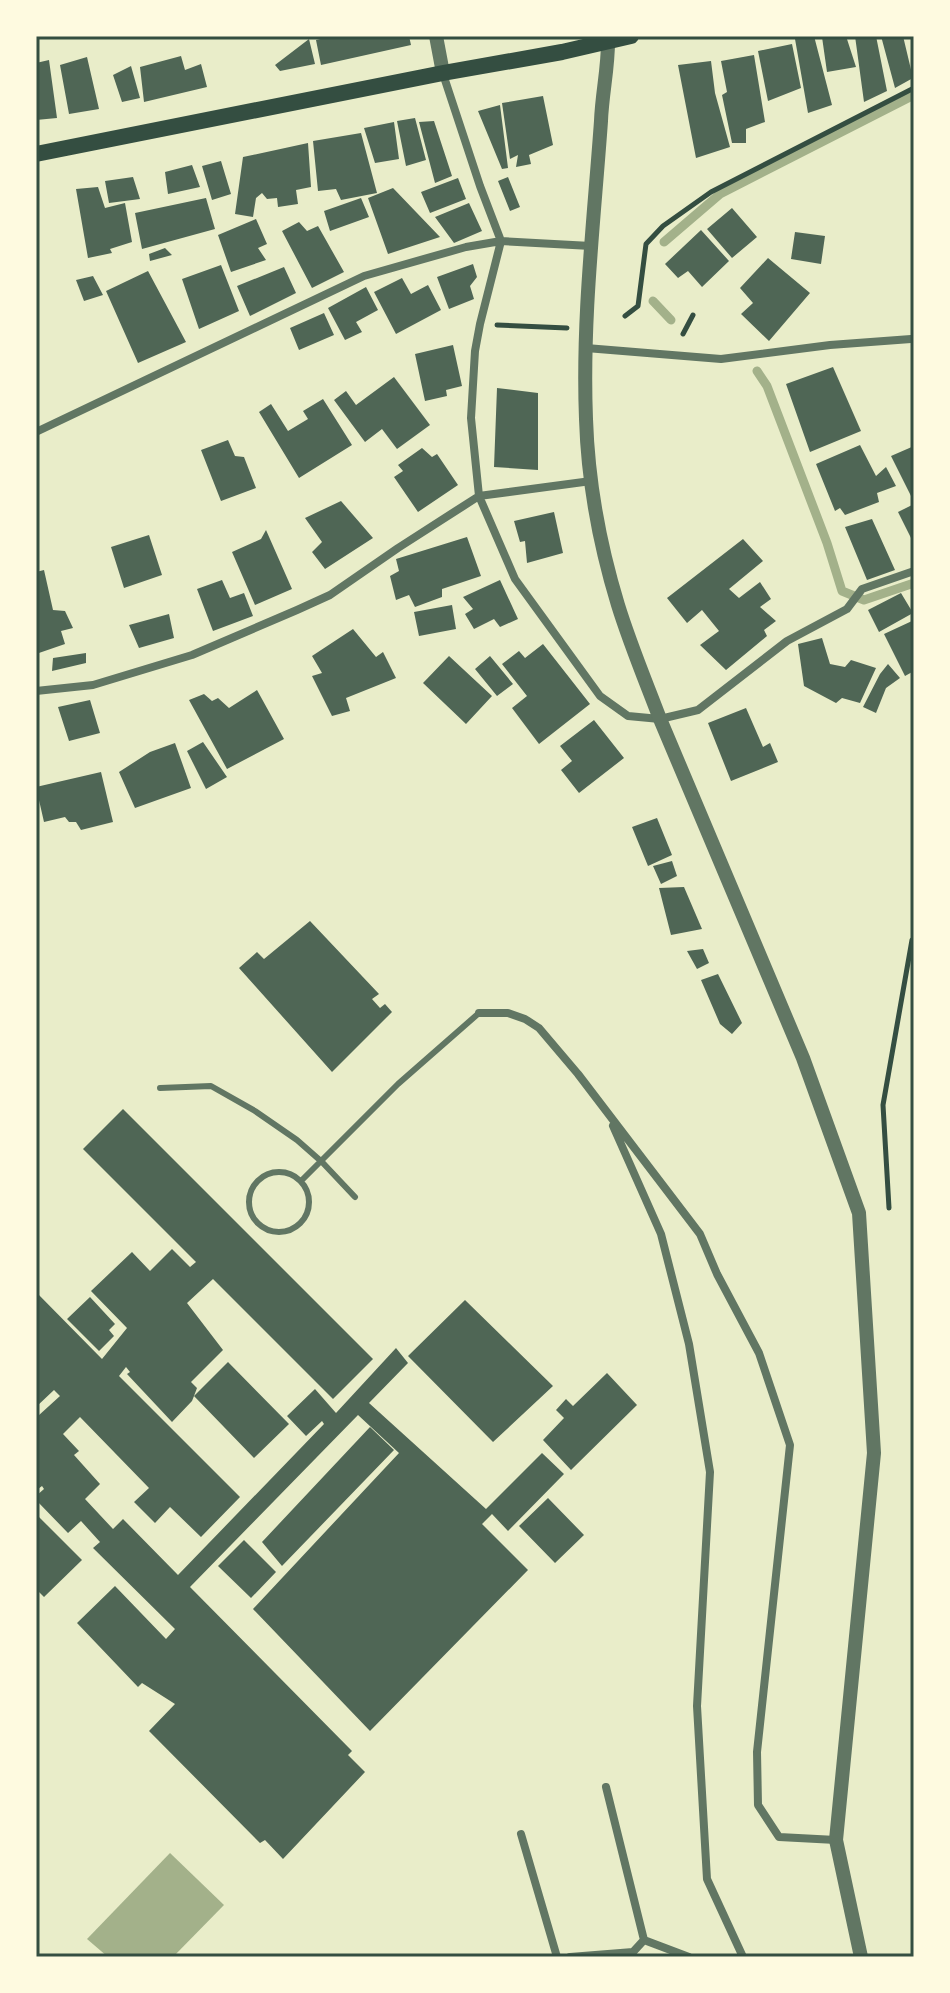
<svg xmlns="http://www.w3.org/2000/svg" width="950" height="1993" viewBox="0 0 950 1993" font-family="'Playfair Display',serif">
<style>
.water{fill:#a3b18a}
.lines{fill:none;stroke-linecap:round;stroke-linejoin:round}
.stream{stroke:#a3b18a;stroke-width:9}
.building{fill:#4f6655}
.path{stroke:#344e41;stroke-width:5}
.service{stroke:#617663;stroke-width:6}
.minor{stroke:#617663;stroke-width:8}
.tertiary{stroke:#617663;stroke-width:14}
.secondary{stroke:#344e41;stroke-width:16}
.neatline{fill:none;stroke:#344e41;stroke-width:3}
</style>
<rect width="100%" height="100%" fill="#e9edc9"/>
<path class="water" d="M170,1853L224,1905L173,1957H108L87,1939Z"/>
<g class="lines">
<path class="stream" d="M664,242L720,194L914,95
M653,301L671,320
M757,371L767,386L827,543L842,591L864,600L914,583"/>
</g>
<path class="building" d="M334,36H409L411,45L321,65L316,40Z
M811,36H814L832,105L808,113L795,39Z
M831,36H846L856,67L827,72L822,37Z
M855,36H876L887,91L864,102Z
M881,36H903L913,78L895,88Z
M309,39L315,64L280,71L275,65Z
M792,44L801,88L768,101L758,51Z
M754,55L765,122L746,129V143H732L722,95L727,92L721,61Z
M181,56L185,70L201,64L207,87L144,102L140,67Z
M87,57L99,109L69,114L60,65Z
M49,60L57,118L36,120V63Z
M711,61L715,93L730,147L696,158L678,65Z
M131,66L140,98L122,102L113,75Z
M543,96L553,145L529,155L531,164L516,167L518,155L510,159L502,103Z
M500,105L508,168L502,169L478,111Z
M415,118L426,160L406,166L397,121Z
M434,121L452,176L435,183L419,122Z
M394,122L399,159L375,163L364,128Z
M361,133L377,193L341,200L336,189L318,191L313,141Z
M308,143L311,187L296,190L298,204L278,207L277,198L267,199L262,193L256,198L253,217L235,214L243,157Z
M221,161L231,194L212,200L202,166Z
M192,165L200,187L168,194L165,172Z
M133,177L140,199L109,203L105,181Z
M508,177L520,207L510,211L498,181Z
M458,178L466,199L430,213L421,192Z
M98,187L105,208L125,203L132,242L110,249L112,253L88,258L76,189Z
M393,188L440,237L388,254L368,198Z
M206,198L215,229L142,249L135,213Z
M361,198L369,217L330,231L324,211Z
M469,203L482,231L454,243L435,217Z
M732,208L757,237L732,258L707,229Z
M256,219L267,244L258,248L266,260L231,272L218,235Z
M299,222L307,231L318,226L344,272L312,288L282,231Z
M701,230L729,261L702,287L688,271L678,278L665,264Z
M795,232L825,236L821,264L791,259Z
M165,248L172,255L150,261L149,254Z
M768,258L810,293L769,341L741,314L753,303L740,288Z
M473,264L477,277L470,286L474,299L449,309L437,277Z
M221,265L239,311L199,329L182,279Z
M284,267L296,293L250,316L237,286Z
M148,271L186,342L138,363L106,291Z
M93,276L103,295L84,301L76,280Z
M402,278L411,294L428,285L441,310L396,334L374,292Z
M366,287L378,310L356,322L362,332L345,340L328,308Z
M324,313L334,335L299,350L290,328Z
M453,345L462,386L446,390L447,396L425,401L415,354Z
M833,367L861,431L810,452L786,384Z
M394,377L430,425L397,449L382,429L365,442L334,400L346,391L356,405Z
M497,388L538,393V470L494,467Z
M323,399L352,445L299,478L259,412L271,404L288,431L308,419L303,411Z
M228,440L235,456L244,457L256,488L221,501L201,450Z
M860,445L876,476L886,467L896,486L877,493L879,502L845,515L840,508L835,511L816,464Z
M914,446V494L911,496L891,456Z
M422,448L432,457L437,454L458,485L418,512L394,477L403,471L398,465Z
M341,501L373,538L325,569L312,552L322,542L305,518Z
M914,504V544L898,512Z
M554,512L563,553L527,563L525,541L520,542L514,521Z
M872,519L895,570L867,580L845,527Z
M266,530L292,589L255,605L232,552L261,539Z
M149,535L162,575L124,588L111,547Z
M467,537L481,576L442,589V597L415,607L409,595L396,600L390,576L399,571L396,559Z
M743,539L763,561L729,589L739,598L760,582L771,599L760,607L776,621L764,630L767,636L726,670L700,645L719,631L702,610L687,623L667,598Z
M44,570L53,610L65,611L73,628L61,631L65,644L36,654V572Z
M222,580L230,598L244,593L253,616L213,631L197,589Z
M500,580L518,619L500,627L494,619L474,629L465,614L473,609L463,597Z
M901,593L913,613L879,632L868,610Z
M452,605L456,629L419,636L414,612Z
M169,614L174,638L139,648L129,625Z
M912,621L914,625V671L905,676L884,634Z
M353,629L376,657L383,652L396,678L346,698L350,711L332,716L312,676L322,673L312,656Z
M822,638L830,664L845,667L851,660L876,668L860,703L842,698L836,703L804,686L798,644Z
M543,644L590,704L539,744L512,708L527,696L502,664L519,651L525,658Z
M86,653V663L52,671L53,658Z
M449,656L492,696L466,724L423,683Z
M490,656L513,684L497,696L475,669Z
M888,664L900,678L886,688L876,713L863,707L880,674Z
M257,690L284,739L227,769L189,700L204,694L212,701L218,698L229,708Z
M90,700L100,733L69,741L58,707Z
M746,708L763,747L770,743L778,762L731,781L708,723Z
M594,720L624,758L579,793L561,770L572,761L560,746Z
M203,742L227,777L206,789L187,751Z
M175,743L191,788L135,808L119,772L150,752Z
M101,772L113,822L81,830L76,822H69L65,817L44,822L36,787Z
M657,818L672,855L648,866L632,827Z
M672,861L677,876L661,884L653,866Z
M684,887L702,929L671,935L659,888Z
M310,921L379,994L372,999L380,1008L385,1004L392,1012L332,1072L239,968L257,952L264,959Z
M703,949L709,963L697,969L687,951Z
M718,974L742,1023L732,1034L720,1024L701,980Z
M123,1109L373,1359L333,1399L213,1279L187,1303L223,1350L191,1382L197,1388L194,1396L228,1362L289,1424L254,1458L194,1396L192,1401L172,1422L127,1374L130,1372L126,1367L119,1376L240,1497L201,1537L170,1507L155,1523L134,1502L149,1488L80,1417L63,1434L79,1451L74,1455L100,1484L85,1499L113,1529L123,1519L178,1575L324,1424L322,1421L306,1436L287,1416L315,1389L336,1413L396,1348L408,1363L369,1403L486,1509L542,1453L564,1474L508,1531L492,1514L482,1524L528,1570L370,1731L253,1609L399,1453L358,1415L190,1587L352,1751L348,1755L365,1772L283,1859L265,1840L260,1843L149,1731L175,1704L142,1683L138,1687L77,1623L115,1586L166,1639L175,1629L93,1548L100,1542L81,1521L68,1533L36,1500V1496L44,1489L42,1486L38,1489L36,1487V1413L38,1416L60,1396L54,1390L36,1407V1292L102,1359L127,1328L91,1291L132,1252L150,1271L172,1249L190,1267L196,1262L83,1149Z
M90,1297L115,1324L109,1330L114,1336L99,1351L67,1319Z
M465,1300L553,1386L493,1442L408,1356Z
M607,1373L637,1405L571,1470L543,1440L564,1418L556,1410L566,1399L573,1406Z
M370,1427L394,1450L282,1566L262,1542Z
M548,1498L584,1535L555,1563L519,1526Z
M36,1514L82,1560L44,1597L36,1589Z
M244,1540L276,1572L251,1598L218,1566Z"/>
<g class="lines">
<path class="path" d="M625,316L638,306L646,244L663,226L711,192L914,88
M497,325L567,328
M683,334L693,315
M889,1208L883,1105L912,940L914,939"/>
<path class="service" d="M160,1088L211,1086L255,1111L297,1140L322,1162L355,1197
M249 1202a30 30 0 1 1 60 0a30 30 0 1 1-60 0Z
M301,1181L398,1084L479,1013"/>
<path class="minor" d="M443,74L480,186L501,241L480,324L475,351L471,418L479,496L515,579L600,696L628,716L660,719L698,710L787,641L847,609L862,589L914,571
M586,348L721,359L830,345L911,339
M36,432L364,276L466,247L501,241L591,246
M36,691L93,685L192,655L297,610L330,595L398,548L479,496L591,481
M479,1013H508L525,1019L539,1028L578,1074L700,1234L717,1274L759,1353L790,1445L757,1752L758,1805L779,1837L836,1840
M613,1126L661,1234L689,1344L710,1472L697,1706L707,1879L743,1957
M606,1787L644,1940
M521,1834L557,1957
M570,1957L633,1952L644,1940L689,1957"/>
<path class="tertiary" d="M436,36L443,73
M608,36C609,64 602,93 601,121C594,220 582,320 586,419C588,481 600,546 618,605C630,644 646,682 660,719L803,1058L859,1213L874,1453L836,1840L861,1957"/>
<path class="secondary" d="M36,154L443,73L562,52L631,36"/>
</g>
<rect width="950" height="1993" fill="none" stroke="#fefae0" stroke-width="76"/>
<rect x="38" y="38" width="874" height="1917" class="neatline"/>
</svg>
